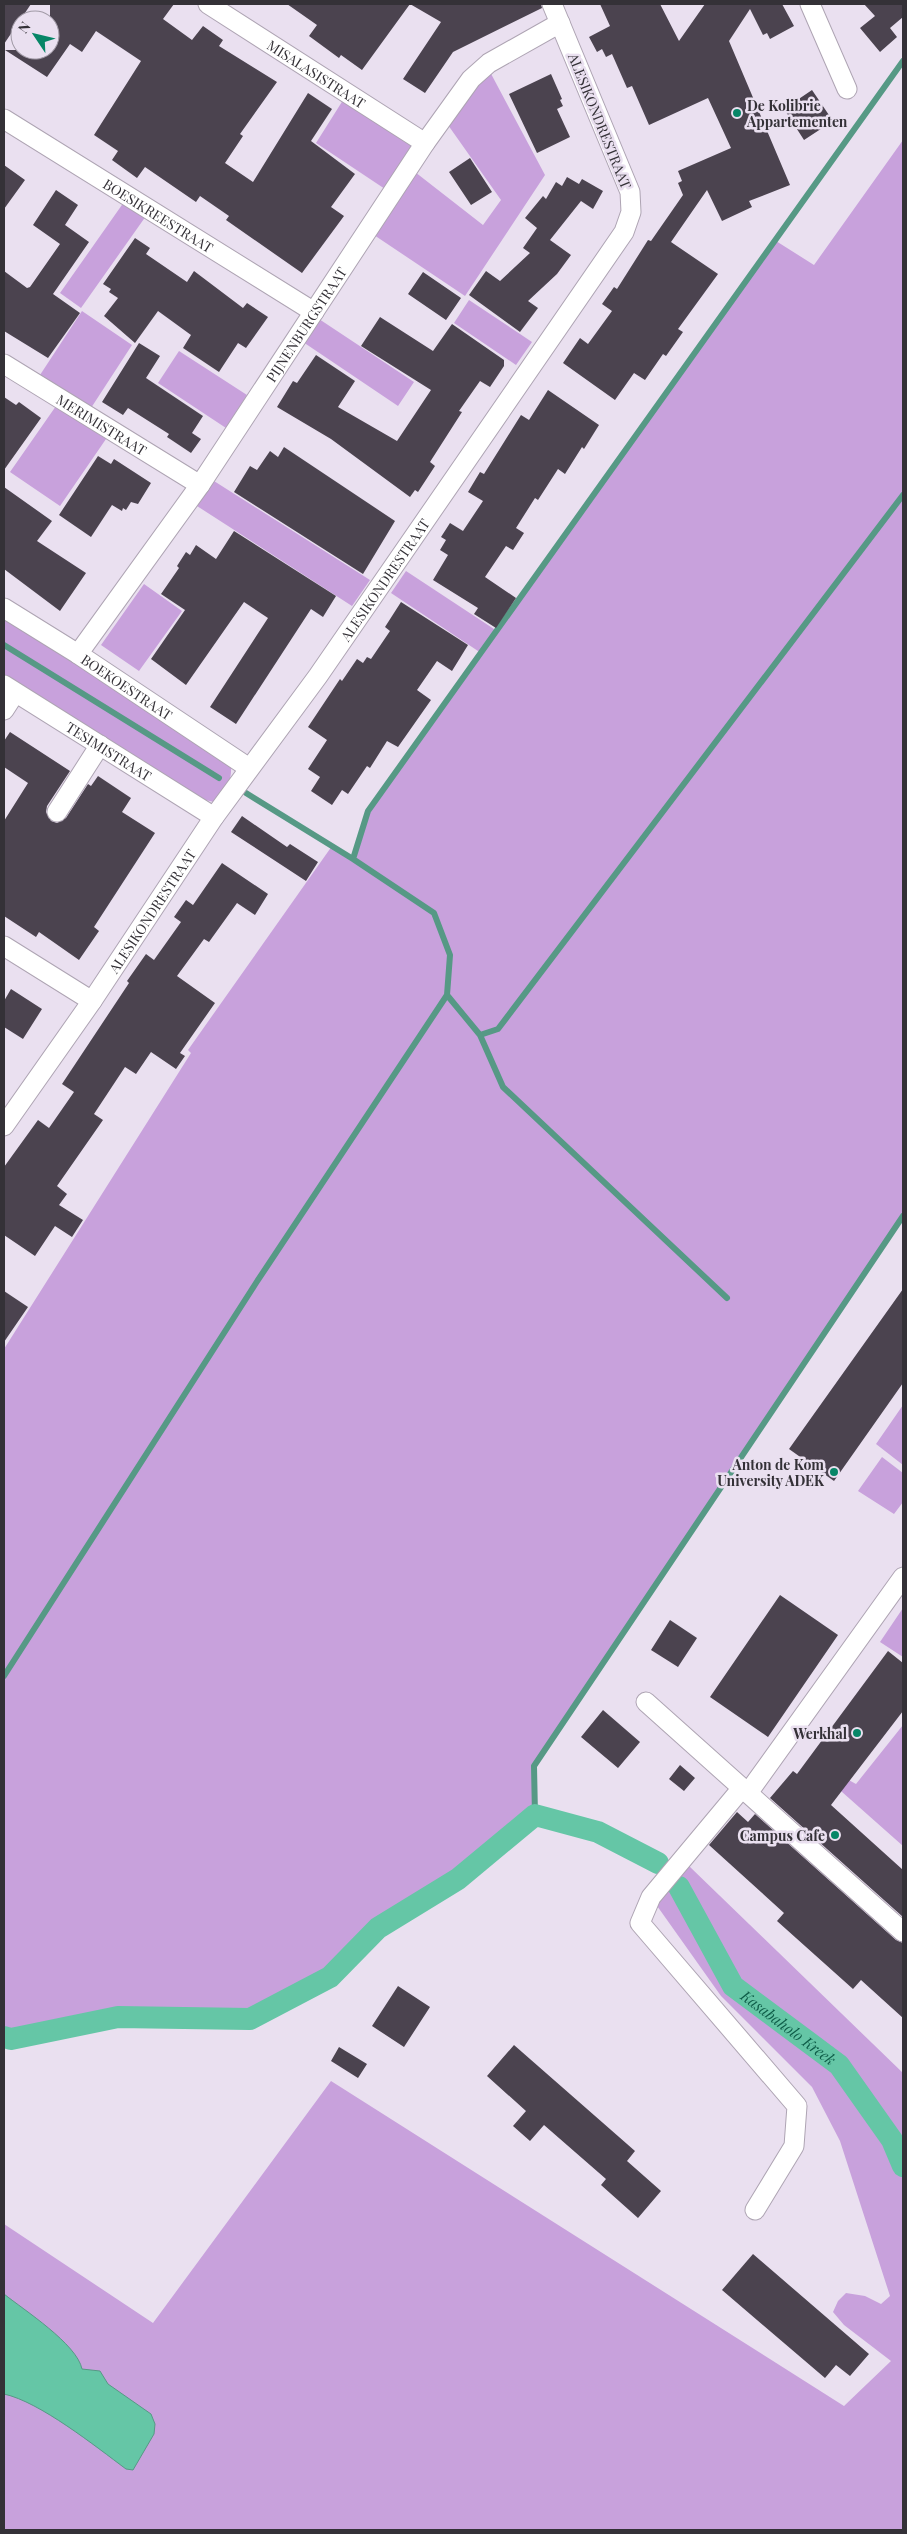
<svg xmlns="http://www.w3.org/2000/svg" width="907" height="2534" viewBox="0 0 907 2534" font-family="'Playfair Display',serif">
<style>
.green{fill:#c8a1dc}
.water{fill:#65c6a6;stroke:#569985}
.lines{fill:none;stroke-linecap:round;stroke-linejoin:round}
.stream{stroke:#569985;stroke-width:6}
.canal{stroke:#65c6a6;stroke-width:22}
.building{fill:#4b434f}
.street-casing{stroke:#aea4b3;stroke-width:21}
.street{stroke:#fff;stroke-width:19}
.poi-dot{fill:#078667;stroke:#eae0f0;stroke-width:2}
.labels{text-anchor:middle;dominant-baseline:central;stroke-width:5;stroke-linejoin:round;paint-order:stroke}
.street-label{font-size:14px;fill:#343137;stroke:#eae0f0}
.poi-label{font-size:14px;font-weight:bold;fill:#343137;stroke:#eae0f0;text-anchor:end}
.water-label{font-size:15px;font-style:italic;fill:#0f5e49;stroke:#eae0f0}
</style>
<rect width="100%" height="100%" fill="#eae0f0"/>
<path class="green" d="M489,70L545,175L465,296L374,235L415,172L483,225L501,200L448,125Z
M345,97L411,142L412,149L385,189L316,143Z
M903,140V1216L534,1766L535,1815L458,1879L378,1928L330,1977L250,2019L118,2017L11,2039L4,2037V1349L191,1053L188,1050L332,846L353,858L368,811L481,653L391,593L406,571L497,631L776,241L814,265Z
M124,202L146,216L81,308L60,293Z
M469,300L532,342L516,365L454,323Z
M82,311L132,345L91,408L40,375Z
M319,319L414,382L398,406L303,342Z
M179,351L247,395L226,428L158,383Z
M56,406L106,439L60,506L10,472Z
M214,481L370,580L352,606L197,506Z
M144,584L182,611L139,671L101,645Z
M4,616L231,765C232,780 227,793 214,802L201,799L4,678Z
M903,1405V1465L876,1444Z
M882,1457L903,1473V1502L894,1514L858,1491Z
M903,1608V1657L880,1642Z
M903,1725V1846L815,1768L812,1760L856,1784Z
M689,1866L903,2073V2530H4V2224L153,2323L331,2081L844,2406L891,2361L844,2325L833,2312L838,2301L846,2293L865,2296L881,2304L890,2296L840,2141L812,2087L721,1996L655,1903Z"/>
<path class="water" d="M4,2294C24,2310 77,2344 82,2369L100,2371L108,2384L151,2414L155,2424L154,2434L133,2470L126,2469C95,2446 40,2402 4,2394Z"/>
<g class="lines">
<path class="stream" d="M4,645L219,778
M353,859L368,811L903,61
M447,995L480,1035L498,1029L903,495
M480,1035L503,1087L727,1298
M4,1676L256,1283L447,995L450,955L434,913L353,859L246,793
M535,1815L534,1766L903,1216"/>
<g class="canal">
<path id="s1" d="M679,1887L733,1986L839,2065L892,2140L903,2166"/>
<path d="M4,2037L11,2039L118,2017L250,2019L330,1977L378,1928L458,1879L535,1815L598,1832L658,1863"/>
</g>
</g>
<path class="building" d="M4,4H31L4,44Z
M50,4H174L163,19L192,40L203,26L223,40L219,46L277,82L240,134L243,136L225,163L253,182L308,93L332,109L311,141L355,174L331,207L344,216L302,273L226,220L229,216L200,196L196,202L145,167L137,178L112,160L118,151L94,135L141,61L96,31L82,52L70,44L47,77L5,50H50Z
M287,4H410L362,70L341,55L339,58L309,36L317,25Z
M410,4H541L542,8L453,52L425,93L403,79L441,22Z
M600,4H660L679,41L705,4H782L794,26L770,39L767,33L763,35L750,9L729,41L790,185L749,201L752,207L722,221L707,190L671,242L718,274L678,329L683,332L666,356L663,354L645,380L634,373L615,400L563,363L580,338L588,344L612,311L602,304L614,287L617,289L648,240L651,241L683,195L678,183L682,181L678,171L731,148L708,98L649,125L632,86L627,88L612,54L606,57L602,49L597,52L589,37L610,26Z
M864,4H903V17L890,28L897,37L880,52L860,28L875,16Z
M551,74L562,99L560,100L563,106L557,109L570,137L537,153L509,94Z
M812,90L833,121L804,140L784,109Z
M470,158L492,192L471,205L449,172Z
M4,165L25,180L4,209Z
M567,177L579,184L582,179L603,191L593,209L581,201L550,240L571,255L557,274L528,301L538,308L520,332L469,295L486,271L500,281L530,253L523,248L537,228L525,218L543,196L546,199L556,182L562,186Z
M56,190L78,205L65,225L89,242L53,294L80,313L48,358L4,331V271L27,288L30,287L60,244L33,225Z
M135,238L150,248L146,254L187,282L194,271L243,308L247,303L268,317L246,348L238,343L219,372L183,348L191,335L158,311L135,343L104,316L118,298L109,292L111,289L103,284Z
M423,272L461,298L446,320L408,294Z
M380,317L433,351L452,324L504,360V366L490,387L480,381L459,411L462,412L430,462L435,466L418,492L415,490L410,497L331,439L277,407L293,381L297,383L316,355L355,381L338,407L397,441L431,390L361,346Z
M139,343L160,356L146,378L203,416L192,433L201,439L191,453L167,437L169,434L128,408L123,415L102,402Z
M548,390L599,425L584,449L582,447L565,474L558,469L538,500L535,498L516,528L524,533L513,550L506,546L485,577L516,598L496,628L474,614L478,608L433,580L448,555L440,550L446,540L441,537L450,523L463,531L483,501L468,492L480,472L484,474L521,415L529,420Z
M4,397L16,405L19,402L41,418L4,470Z
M284,447L395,521L363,574L234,492L250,466L257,470L270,451L278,457Z
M98,456L111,464L114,459L151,483L138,504L131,502L126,510L123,508L122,511L112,505L91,537L59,515Z
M4,487L52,521L37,541L86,573L60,611L4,569Z
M234,531L336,596L323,617L311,609L236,724L210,707L268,618L244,602L186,685L151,659L185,610L161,594L179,568L177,566L186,552L190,555L196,545L216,559Z
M401,602L468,645L452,671L437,661L417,690L431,700L398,747L387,741L370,768L367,766L348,794L342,790L332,805L311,791L320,777L308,769L327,740L308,727L340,679L342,681L357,659L363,663L367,657L371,659L390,631L385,627Z
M10,732L70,771L47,806L46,812L51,821L57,823L66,818L88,784L91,786L98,776L131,798L122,812L155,833L94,927L99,931L79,960L39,932L36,937L4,916V821L28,783L4,767V741Z
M242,816L287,847L290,844L318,862L306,881L231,832Z
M222,863L268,894L255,915L237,903L209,942L204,939L177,976L215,1003L180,1053L185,1056L176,1069L151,1052L136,1074L125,1067L94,1114L103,1120L57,1186L67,1194L59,1205L83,1220L72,1237L55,1226L35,1256L4,1235V1167L38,1120L49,1128L74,1092L62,1084L129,983L127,981L146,954L154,960L181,922L174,917L186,900L193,905Z
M11,989L42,1009L23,1039L4,1027V1001Z
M903,1289V1383L834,1481L789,1449Z
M4,1291L28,1307L4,1342Z
M780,1595L838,1635L768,1737L710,1697Z
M670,1620L697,1638L678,1667L651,1650Z
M888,1651L903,1663V1711L831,1805L903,1870V1917L770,1798L793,1771L797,1774Z
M603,1710L640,1742L618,1768L581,1737Z
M680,1765L695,1778L684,1791L669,1779Z
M737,1812L748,1822L755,1814L896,1940L903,1943V2018L861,1980L853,1989L777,1921L784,1913L709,1845Z
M398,1986L430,2007L404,2047L372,2026Z
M514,2045L635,2151L627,2161L661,2191L638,2218L601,2185L606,2179L544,2125L530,2141L513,2126L526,2111L487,2076Z
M339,2047L367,2064L358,2078L331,2061Z
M753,2254L869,2354L850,2376L836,2365L825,2378L722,2290Z"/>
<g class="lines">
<g class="street-casing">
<g id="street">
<path id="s2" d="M208,4L425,143"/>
<path d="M810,4L847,89"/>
<path id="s3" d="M4,119L314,312"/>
<path id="s4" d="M4,364L200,485"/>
<path id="s5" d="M4,608L78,654L249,768"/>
<path id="s6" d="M78,654L200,485L425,143L471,79L489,63L560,23"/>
<path id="s7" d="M4,685L214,817"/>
<path d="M4,710L15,693"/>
<path d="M57,812L100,745"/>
<path d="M4,946L92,1001"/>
<path id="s8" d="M4,1126L92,1001L214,817L318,676L624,232L631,212L630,192L552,4"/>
<path d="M646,1702L903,1932"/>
<path d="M742,1788L651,1897L640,1923L797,2106L794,2146L755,2210"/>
<path d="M748,1793L903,1577"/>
</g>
</g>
<use href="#street" class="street"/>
</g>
<g class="poi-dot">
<circle cx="737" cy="113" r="5"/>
<circle cx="834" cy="1472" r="5"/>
<circle cx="857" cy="1733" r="5"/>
<circle cx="835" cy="1835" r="5"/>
</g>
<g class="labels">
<g class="street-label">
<text stroke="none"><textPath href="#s2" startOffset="129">MISALASISTRAAT</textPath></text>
<text transform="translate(600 121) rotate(68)">ALESIKONDRESTRAAT</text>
<text stroke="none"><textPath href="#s3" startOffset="182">BOESIKREESTRAAT</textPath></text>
<text stroke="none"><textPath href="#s6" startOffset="401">PIJNENBURGSTRAAT</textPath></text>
<text stroke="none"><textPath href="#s4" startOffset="115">MERIMISTRAAT</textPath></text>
<text stroke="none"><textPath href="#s8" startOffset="666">ALESIKONDRESTRAAT</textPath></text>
<text stroke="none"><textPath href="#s5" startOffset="146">BOEKOESTRAAT</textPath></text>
<text stroke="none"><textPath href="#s7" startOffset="124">TESIMISTRAAT</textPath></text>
<text stroke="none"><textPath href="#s8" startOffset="261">ALESIKONDRESTRAAT</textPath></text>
</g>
<g class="poi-label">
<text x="747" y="105" text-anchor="start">De Kolibrie<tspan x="747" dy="16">Appartementen</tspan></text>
<text x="824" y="1464">Anton de Kom<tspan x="824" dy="16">University ADEK</tspan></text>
<text x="847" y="1733">Werkhal</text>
<text x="825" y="1835">Campus Cafe</text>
</g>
<g class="water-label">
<text stroke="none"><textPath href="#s1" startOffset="182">Kasabaholo Kreek</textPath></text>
</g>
</g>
<rect width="907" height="2534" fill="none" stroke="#343137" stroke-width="10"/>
<g transform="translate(35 35) rotate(305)"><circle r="24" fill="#eae0f0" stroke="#a19aa6"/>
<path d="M0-4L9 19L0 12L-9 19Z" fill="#078667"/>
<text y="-8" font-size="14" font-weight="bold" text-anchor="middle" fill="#343137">N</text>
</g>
</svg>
